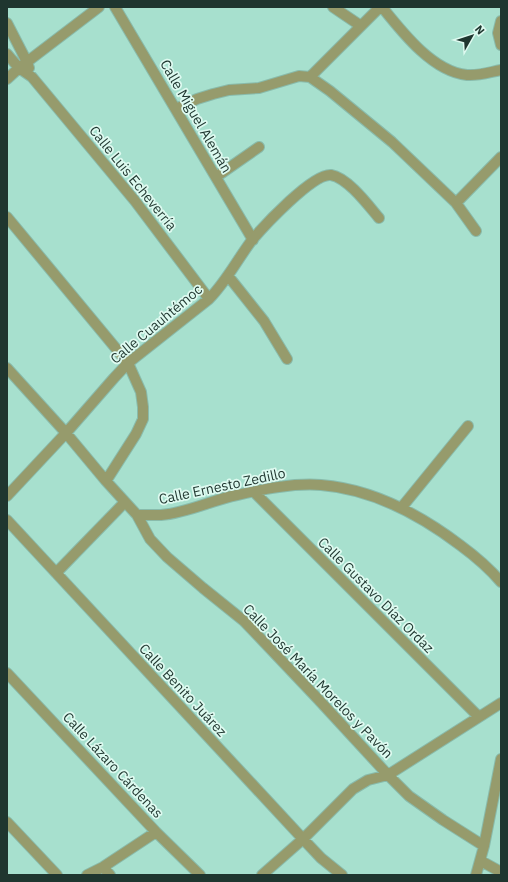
<svg xmlns="http://www.w3.org/2000/svg" width="508" height="882" viewBox="0 0 508 882" font-family="'IBM Plex Sans',sans-serif">
<style>
.lines{fill:none;stroke-linecap:round;stroke-linejoin:round}
.minor-casing{stroke:#89bbab;stroke-width:12}
.minor{stroke:#969b6c;stroke-width:10}
.labels{text-anchor:middle;dominant-baseline:central;stroke-width:3.5;stroke-linejoin:round;paint-order:stroke}
.street-label{font-size:14px;fill:#1f362f;stroke:#defaf0}
</style>
<rect width="100%" height="100%" fill="#a7e0ce"/>
<g class="lines">
<g class="minor-casing">
<path id="minor" d="M115,7L253,240
M333,7L361,26
M382,7C402,32 433,72 467,75C479,76 490,72 501,70
M501,21L498,33L501,45
M7,23L27,62L29,68
M7,54L19,68L32,77L135,201L209,299
M310,77L380,7
M7,79L19,68L99,7
M176,109L197,99L213,94L229,90L259,88L299,76L310,77L330,91L392,142L456,203L476,231
M216,177L259,147
M456,203L501,157
M7,217L128,363L141,392L143,407V419L136,434L106,481
M229,277L264,321L287,359
M7,368L66,433L106,481L137,515L150,539L167,557L203,588L244,621L318,699L388,775L409,796L443,820L484,846
M254,492L479,717
M7,496L66,433L114,378L128,363L209,299C226,282 237,260 252,240C264,226 313,173 331,175C348,178 368,205 379,218
M402,507L468,426
M137,515C145,515 153,515 161,515C187,513 212,500 237,495C264,489 293,483 321,485C373,489 419,514 460,545C475,556 489,568 501,582
M7,520L303,839L321,858L342,875
M56,573L125,502
M7,673L156,832L200,875
M7,822L57,875
M481,861L501,872
M103,867L110,875
M87,875L103,867L156,832
M262,875L303,839L353,789L368,780L388,775L501,703
M476,875L484,846L501,759"/>
</g>
<use href="#minor" class="minor"/>
</g>
<g class="labels">
<g class="street-label">
<text transform="translate(196 116) rotate(60)">Calle Miguel Alemán</text>
<text transform="translate(133 178) rotate(51)">Calle Luis Echeverría</text>
<text transform="translate(156 324) rotate(-40)">Calle Cuauhtémoc</text>
<text transform="translate(222 486) rotate(-12)">Calle Ernesto Zedillo</text>
<text transform="translate(376 595) rotate(45)">Calle Gustavo Díaz Ordaz</text>
<text transform="translate(318 681) rotate(46)">Calle José María Morelos y Pavón</text>
<text transform="translate(183 690) rotate(47)">Calle Benito Juárez</text>
<text transform="translate(113 765) rotate(47)">Calle Lázaro Cárdenas</text>
</g>
</g>
<rect width="508" height="882" fill="none" stroke="#1f362f" stroke-width="16"/>
<g transform="translate(472 36) rotate(51)" stroke="#defaf0" stroke-width="3" paint-order="stroke">
<path d="M0-3L7 15L0 10L-7 15Z" fill="#1f362f"/>
<text y="-6" font-size="11" font-weight="bold" text-anchor="middle" fill="#1f362f">N</text>
</g>
</svg>
